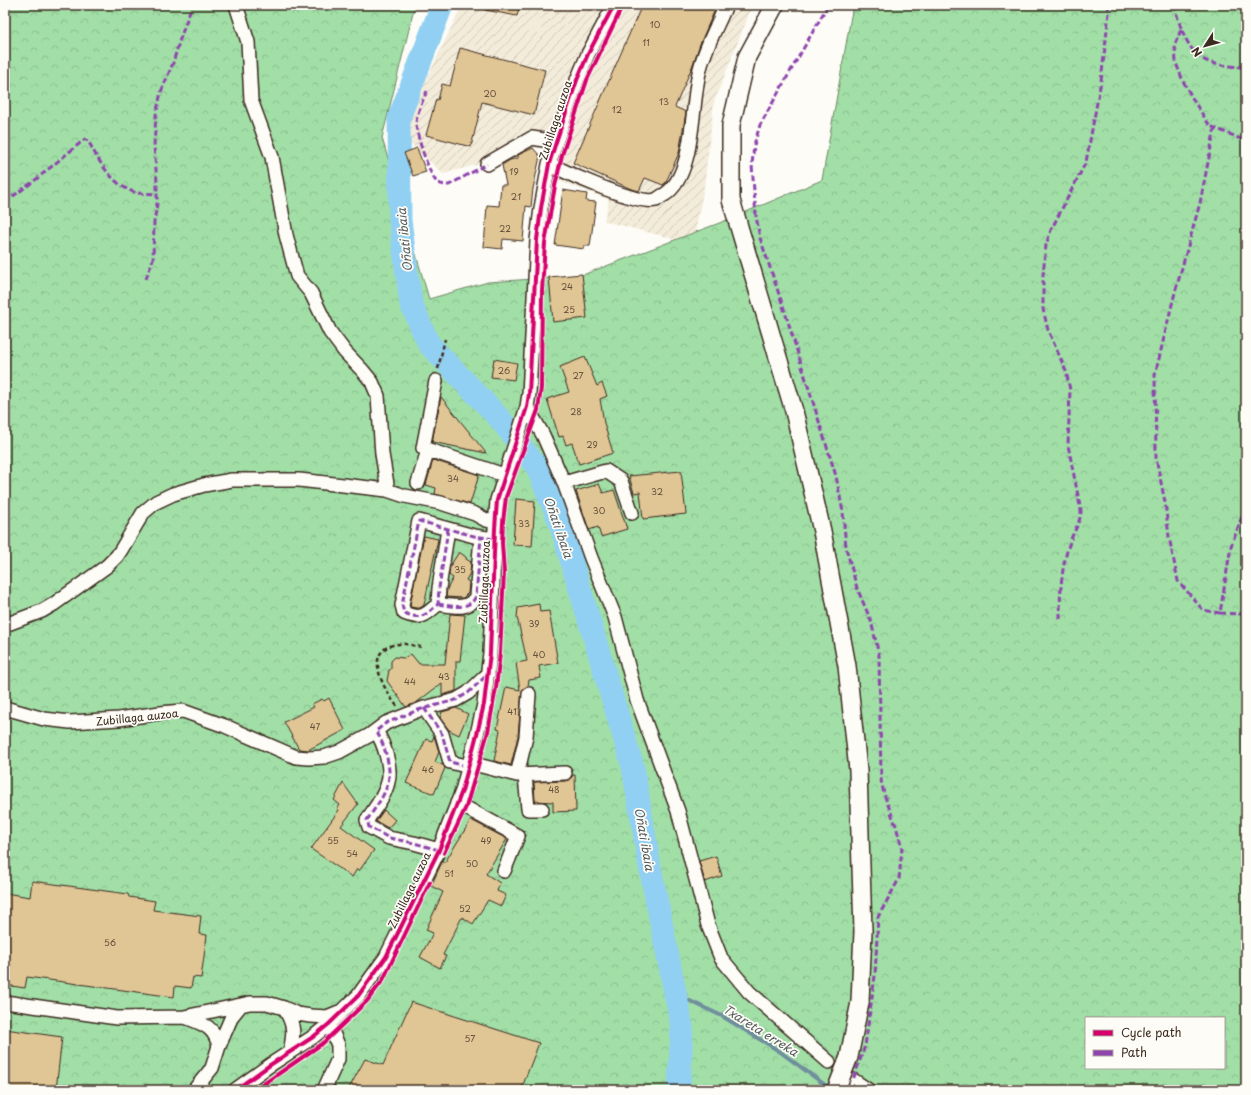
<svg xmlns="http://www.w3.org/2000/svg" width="1251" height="1095" viewBox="0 0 1251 1095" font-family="'Playpen Sans',sans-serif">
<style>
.industrial{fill:url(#industrial-furrows)}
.forest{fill:url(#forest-crowns);stroke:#6e8462;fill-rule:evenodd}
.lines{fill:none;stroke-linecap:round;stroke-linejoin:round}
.stream{stroke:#6f8e9d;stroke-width:4}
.river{stroke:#91d0f2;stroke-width:23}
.building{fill:#e0c595;stroke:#3b2a1e}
.minor-casing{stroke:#3b2a1e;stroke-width:16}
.major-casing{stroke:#3b2a1e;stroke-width:20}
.path{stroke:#3b2a1e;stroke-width:2.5;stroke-dasharray:4 3;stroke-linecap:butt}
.minor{stroke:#fdfcf7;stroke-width:13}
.major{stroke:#fdfcf7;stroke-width:17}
.major-bridge-casing{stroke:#3b2a1e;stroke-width:20;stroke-linecap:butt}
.major-bridge{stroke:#fdfcf7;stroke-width:17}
.quiet{stroke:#8e44ad;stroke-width:3;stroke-dasharray:6 3;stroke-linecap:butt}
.cycleway-casing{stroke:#fdfcf7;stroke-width:6}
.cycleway{stroke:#d6006c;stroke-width:4}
.labels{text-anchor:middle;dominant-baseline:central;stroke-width:3.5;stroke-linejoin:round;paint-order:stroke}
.number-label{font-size:9px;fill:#64513c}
.street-label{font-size:11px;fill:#3b2a1e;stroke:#fdfcf7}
.water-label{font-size:12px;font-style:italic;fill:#555c5e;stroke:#fdfcf7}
</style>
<defs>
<pattern id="industrial-furrows" width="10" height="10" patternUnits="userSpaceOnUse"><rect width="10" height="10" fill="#f4ecda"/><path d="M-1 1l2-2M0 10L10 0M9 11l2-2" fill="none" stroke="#d2cbbb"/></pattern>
<pattern id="forest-crowns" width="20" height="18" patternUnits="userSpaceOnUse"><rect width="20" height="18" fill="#a1dfa7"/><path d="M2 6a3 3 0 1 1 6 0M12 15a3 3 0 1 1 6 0" fill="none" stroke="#8cc08f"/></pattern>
</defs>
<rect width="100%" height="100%" fill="#fdfcf7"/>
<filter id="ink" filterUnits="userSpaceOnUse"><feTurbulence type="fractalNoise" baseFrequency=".025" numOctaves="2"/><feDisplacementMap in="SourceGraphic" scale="8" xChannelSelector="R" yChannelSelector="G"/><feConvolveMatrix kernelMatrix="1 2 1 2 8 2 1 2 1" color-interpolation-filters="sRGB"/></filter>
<g filter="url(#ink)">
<path class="industrial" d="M462,5H754L750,12L714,102L704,187L693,244L604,221L609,200L542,174L547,145L443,174L407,140L410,113Z"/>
<path class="forest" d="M5,5H415L382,138L429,299L488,282L580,276L722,222L822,180L853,5H1246V1090H5ZM1086,1018H1224V1068H1086Z"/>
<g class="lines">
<path class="stream" d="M675,994L722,1016L779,1051L832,1090"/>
<path class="river" d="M442,5L399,118L400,220L411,304L429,344L501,420L537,467L560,523L633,767L649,862L682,1027L679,1090"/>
</g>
<path class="building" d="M485,5H520L517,16L485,10Z
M642,5H717L700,44L692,67L675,107L686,112L679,153L666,182L663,185L645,178L639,191L629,188L573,163Z
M460,48L545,70L534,115L482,102L471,147L426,135L436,99L438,100L442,84L450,86Z
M417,148L426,172L413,176L404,153Z
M533,148L540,156L533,189L531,207L526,206L523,241L503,239L502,249L484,247L487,205L499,206L501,185H506L502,165L510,160L518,158V155Z
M563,190L587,194L586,201L596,202L590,246H584V249L555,245Z
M582,274L587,318L553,322L549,277Z
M585,357L597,386L602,383L607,396L600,399L604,423L613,453L579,464L572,443L566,445L563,436L559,437L547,399L569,392L560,367Z
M494,359L517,363L514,380L491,377Z
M441,397L486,453L432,442Z
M433,460L479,475L470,504L435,494L436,488L426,485Z
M681,471L686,514L643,519L640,492L634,493L629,476Z
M599,484L603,493L614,490L627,529L601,537L598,527L589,530L576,491Z
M516,499L535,501L532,546L513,545Z
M424,536L438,539L424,605L420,608H416L411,607L410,605Z
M459,552L466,557V559L471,562L470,573L466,580L469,582L468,593L463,598L446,597L447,589L453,578L449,575L450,566Z
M539,604L540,612L549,611L558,663L539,666L541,678L529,680L528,686L522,690L518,736L511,765L494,761L500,730L497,729L506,687L520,690L516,663L527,661L517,617L518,608Z
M450,614L465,615L460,661H456V691L442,695V683L416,703L406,707L387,681L389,670L391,669V661L395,657L404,658L411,654L419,664H445Z
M329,698L345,730L308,750L299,749L284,722L314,707L312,704L322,699L324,701Z
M456,708L468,714L459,735L449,730L440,718L442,712Z
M434,736L439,752L435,762L443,765L445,768L434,794L406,783L426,739L432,741Z
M573,775H575L576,811L553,812V802L535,801L534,782L566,781L570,780Z
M343,783L358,804L341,826L374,850L359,871L357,869L352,877L311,849L339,810L337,809L340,805L334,800Z
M384,810L395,820L388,828L376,821Z
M471,820L507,839L486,874L500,883L497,891L506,895L501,906L488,900L473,924L462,917L443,955L446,956L440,968L420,957L433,933L426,930L443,892L431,886L442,862H445Z
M716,856L722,876L705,882L699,861Z
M32,881L128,894L129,897L155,901L153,910L201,916L199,934L207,935L201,978L193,977L191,988L175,986L174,997L27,977L25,988L5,985V893L30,897Z
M411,1002L539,1043L521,1090H348L365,1059L383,1065Z
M5,1029L62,1037L56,1090H5Z"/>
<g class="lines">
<g class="minor-casing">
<path id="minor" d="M236,5L248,42L251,100L272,157L286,235L297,276L311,293L330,332L345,352L363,371L372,382L378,396L382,454L388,490
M487,164L532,138L556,142
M549,164C569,174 637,205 656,200C658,199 661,196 664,195C695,176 691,106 699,73C704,49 717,27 726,5
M436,381L423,448L504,475
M527,407L543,435L564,483L591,558L615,617L637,700L678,811L708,925L721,958L749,992L829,1062
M418,483L428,450
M564,483L606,471L621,481L632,513
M448,529L439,588L438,604C425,616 421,620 404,613L402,605L419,521L474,536L494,539
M438,604C451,606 470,611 476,596L481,537
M5,625L42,611L54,604L107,566L117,556L121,550L143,513L156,502L173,494L204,485L232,480H299L387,490L405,496L441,503L475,514L486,520L495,522
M5,708L44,719L70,722L119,719L160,713L183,711L225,726L296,757L309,758L324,757L339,752L370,735L386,723L424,708L456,700L468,693L488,674
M424,708L442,734L450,762L462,765
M376,731C384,743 392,768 388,782C385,796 375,808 367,820L369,827L389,838L414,843L439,850
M470,763L517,775L526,737L529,694
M517,775L565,773
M525,775L528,809H542
M457,803L518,836L504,871
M5,1002L117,1018L184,1017L250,1003H267L284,1008L297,1014L311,1016L327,1017L339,1012
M284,1008C295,1025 294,1033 290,1052
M185,1017C203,1024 214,1026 219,1046
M853,1080L868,1090
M194,1090L212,1068L219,1046L232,1016L241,1005
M235,1090L270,1065L313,1037L329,1024L358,996L386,957L439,850L462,791L477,734L484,704L490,653L495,529L497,500L527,407L529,394L537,240L541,208L549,164L556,142L577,80L588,54L614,5
M324,1090L338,1059V1045L329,1024"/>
</g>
<g class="major-casing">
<path id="major" d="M775,5L747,57L731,125V200L794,411L822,531L847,666L858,770L863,931L860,1002"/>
</g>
<path class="path" d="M438,369L445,339
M397,706C383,689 361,648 399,644C406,643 414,646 421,647"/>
<use href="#minor" class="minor"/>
<use href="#major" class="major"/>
<g class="major-bridge-casing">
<path id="major-bridge" d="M836,1090L849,1057L860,1002"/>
</g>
<use href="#major-bridge" class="major-bridge"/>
<path class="quiet" d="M828,5L760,125L754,145L752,165L756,216L760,238L785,312L836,476L843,512L846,548L857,588L871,621L879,655L881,780L884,794L896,826L902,848L899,879L878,917L875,976L865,1046L853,1080
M1174,5C1180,26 1188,57 1212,63C1223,66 1235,66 1246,68
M1242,5L1246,9
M1181,30L1175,44L1176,63L1183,81L1195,103L1210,126L1246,141
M427,91C423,100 416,115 416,124C416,134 430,177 437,182C441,185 444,185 449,185L487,164
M1215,127L1200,203L1173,300L1155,375L1156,458L1165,502L1169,537L1178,581L1203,610L1220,613L1231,546L1246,506
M5,202L34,181L85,139C91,143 93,151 97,157C106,172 119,189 138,193C143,194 150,193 156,194
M146,279L153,259L154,222L157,204V182L154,146L156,115L161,92L173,63L179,42L192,5
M448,529L439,588L438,604C425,616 421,620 404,613L402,605L419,521L474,536L494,539
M438,604C451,606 470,611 476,596L481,537
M1220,613L1243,614L1246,615
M1060,619C1060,593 1061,567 1070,542C1073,532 1081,522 1081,511L1068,445L1070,390L1066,371L1048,330L1043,309V275L1046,245L1051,230L1086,162L1101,81L1109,13L1108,5
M424,708L442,734L450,762L462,765
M439,850L414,843L389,838L369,827L367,820C375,808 385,796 388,782C392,768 384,743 376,731L386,723L418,710L456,700L468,693L488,674"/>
<g class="cycleway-casing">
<path id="cycleway" d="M444,853L466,807L488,732L496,688L500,653L504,573L502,543L503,522L506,497L538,410L541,388L542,291L545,243L555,186L562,155L587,80L623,5
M235,1090L270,1065L313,1037L329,1024L358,996L386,957L439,850L462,791L477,734L484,704L490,653L495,529L497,500L527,407L529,394L537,240L541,208L549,164L556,142L577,80L588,54L614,5
M255,1090L323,1043L367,1001L383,980L430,882"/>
</g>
<use href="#cycleway" class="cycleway"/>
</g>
</g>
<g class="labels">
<g class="number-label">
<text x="655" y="24">10</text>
<text x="646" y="42">11</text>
<text x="490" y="93">20</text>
<text x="664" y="101">13</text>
<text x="617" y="109">12</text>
<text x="514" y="171">19</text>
<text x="516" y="196">21</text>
<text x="505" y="228">22</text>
<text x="567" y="286">24</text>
<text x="569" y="309">25</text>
<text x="504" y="370">26</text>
<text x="578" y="375">27</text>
<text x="576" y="411">28</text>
<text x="592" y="444">29</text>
<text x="453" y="478">34</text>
<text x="657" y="491">32</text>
<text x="599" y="510">30</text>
<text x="524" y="523">33</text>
<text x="460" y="569">35</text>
<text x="534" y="623">39</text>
<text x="539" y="654">40</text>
<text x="444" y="676">43</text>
<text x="410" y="681">44</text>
<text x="512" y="711">41</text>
<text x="315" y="726">47</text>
<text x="428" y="769">46</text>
<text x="554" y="789">48</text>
<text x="333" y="840">55</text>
<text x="486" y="840">49</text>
<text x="352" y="853">54</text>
<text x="472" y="863">50</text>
<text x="449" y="873">51</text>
<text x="465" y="908">52</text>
<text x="110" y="942">56</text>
<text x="470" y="1038">57</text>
</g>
<g class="street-label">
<text transform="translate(555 120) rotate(-72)">Zubillaga auzoa</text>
<text transform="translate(484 582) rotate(-88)">Zubillaga auzoa</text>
<text transform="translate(137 717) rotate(-6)">Zubillaga auzoa</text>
<text transform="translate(409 890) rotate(-64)">Zubillaga auzoa</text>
</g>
<g class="water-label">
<text transform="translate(404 240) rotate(-96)">Oñati ibaia</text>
<text transform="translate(559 527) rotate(71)">Oñati ibaia</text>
<text transform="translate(645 839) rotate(80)">Oñati ibaia</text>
<text transform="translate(761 1030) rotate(32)">Txareta erreka</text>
</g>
</g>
<rect width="1251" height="1095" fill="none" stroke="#fdfcf7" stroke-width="20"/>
<rect x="10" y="10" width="1231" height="1075" fill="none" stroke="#3b2a1e" stroke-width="1.5" filter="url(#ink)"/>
<rect x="1085" y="1017" width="140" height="52" fill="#fdfcf7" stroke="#afa8a0"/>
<rect x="1093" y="1030" width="20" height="6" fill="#d6006c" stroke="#afa8a0"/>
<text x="1121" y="1037" font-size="12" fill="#3b2a1e">Cycle path</text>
<rect x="1093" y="1050" width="20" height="6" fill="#8e44ad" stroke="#afa8a0"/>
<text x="1121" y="1057" font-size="12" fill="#3b2a1e">Path</text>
<g transform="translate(1205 46) rotate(234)" stroke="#fdfcf7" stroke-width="3" paint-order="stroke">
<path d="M0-3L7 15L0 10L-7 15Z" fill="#3b2a1e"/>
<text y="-6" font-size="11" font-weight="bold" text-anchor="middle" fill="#3b2a1e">N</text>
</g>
</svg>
